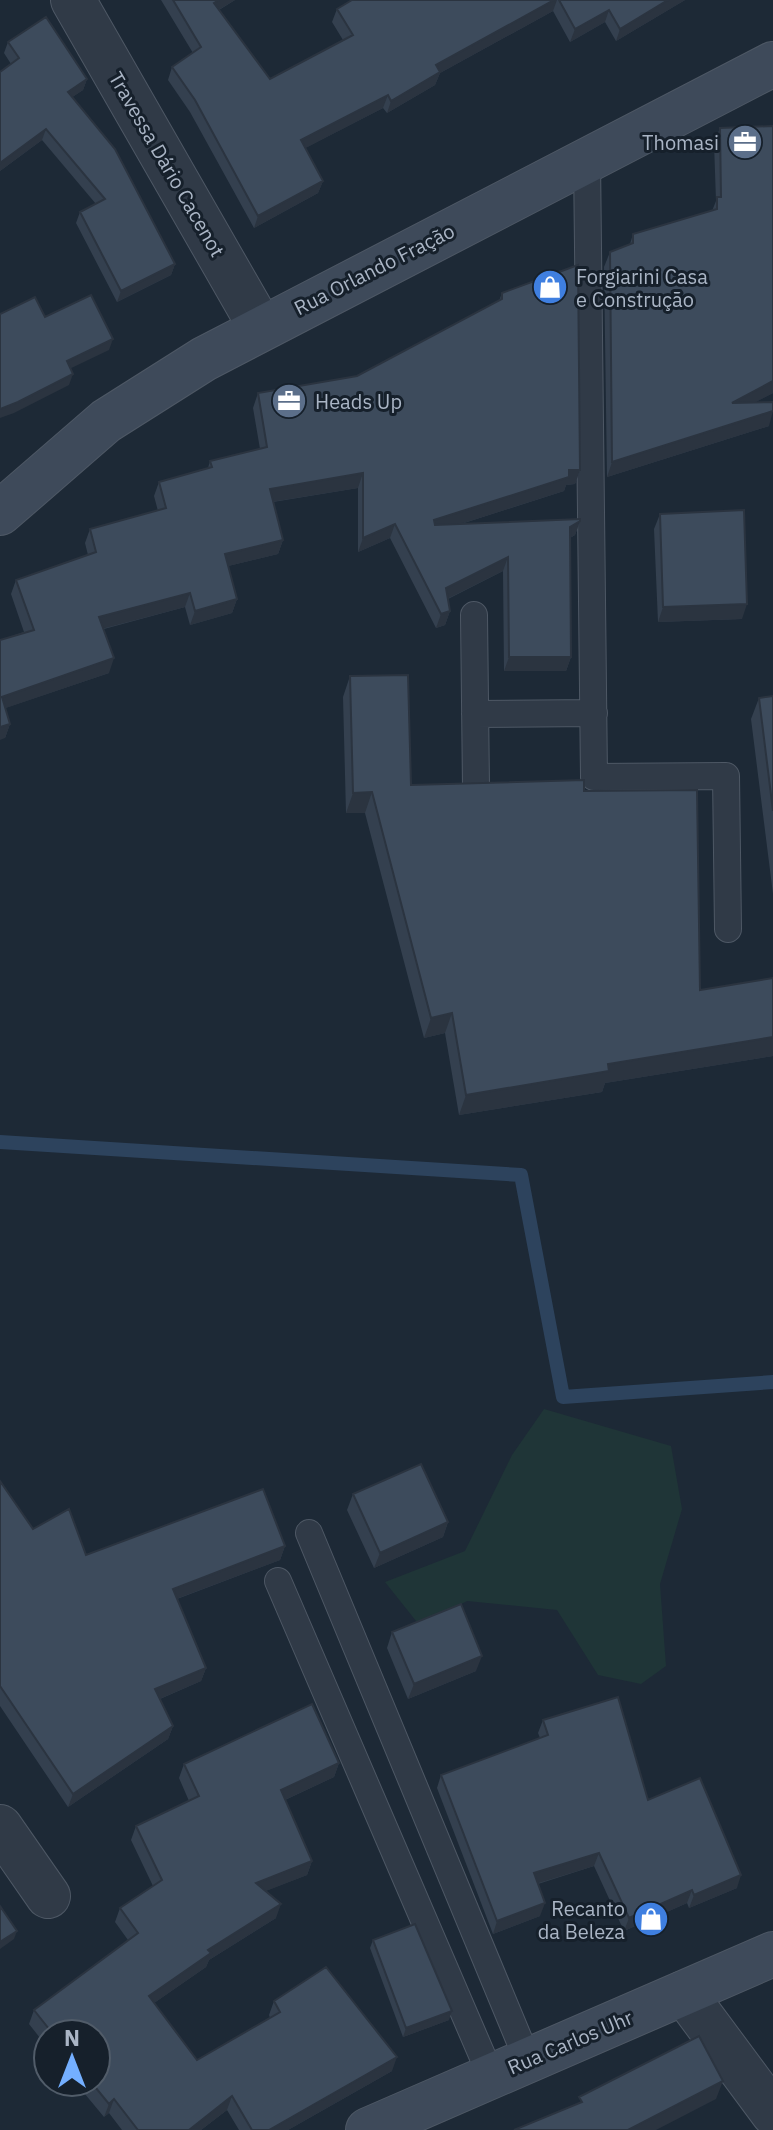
<svg xmlns="http://www.w3.org/2000/svg" width="773" height="2130" viewBox="0 0 773 2130" font-family="'IBM Plex Sans',sans-serif">
<style>
.green{fill:#1f3537}
.lines{fill:none;stroke-linecap:round;stroke-linejoin:round}
.stream{stroke:#2d435d;stroke-width:14}
.lane-casing{stroke:#4e5865;stroke-width:28}
.street-casing{stroke:#4e5865;stroke-width:46}
.secondary-casing{stroke:#4e5865;stroke-width:46}
.lane{stroke:#303a47;stroke-width:26}
.street{stroke:#303a47;stroke-width:44}
.secondary{stroke:#3e4a5a;stroke-width:44}
.wall{fill:#34404f}
.shaded-wall{fill:#2b3440}
.building{fill:#3d4b5c;stroke:#2b3440;stroke-width:2}
.labels{text-anchor:middle;dominant-baseline:central;stroke-width:6;stroke-linejoin:round;paint-order:stroke}
.poi-label{font-size:20px;fill:#aab5c5;stroke:#16202b;text-anchor:end}
.street-label{font-size:20px;fill:#aab5c5;stroke:#16202b}
</style>
<rect width="100%" height="100%" fill="#1d2936"/>
<path class="green" d="M544,1409L671,1446L682,1509L660,1584L666,1666L641,1684L598,1675L557,1610L467,1601L420,1626L385,1582L465,1551L512,1455Z"/>
<g class="lines">
<path class="stream" d="M0,1142L521,1175L563,1397L773,1382"/>
<g class="lane-casing">
<path id="lane" d="M587,159L594,777L726,776L728,929
M474,615L476,788
M475,714L594,713
M309,1533L528,2061
M278,1581L491,2076"/>
</g>
<g class="street-casing">
<path id="street" d="M73,0L261,328
M0,1827L48,1896
M684,1993L773,2113"/>
</g>
<g class="secondary-casing">
<path id="secondary" d="M0,513L106,421L204,359L773,64
M368,2130L773,1954"/>
</g>
<use href="#lane" class="lane"/>
<use href="#street" class="street"/>
<use href="#secondary" class="secondary"/>
</g>
<path class="wall" d="M161,0H235L219,10L270,79L343,40L332,22L337,9L352,0H685L616,41L605,22L570,42L553,11L440,73L435,85L387,113L383,108L305,148L323,181L318,193L254,228L190,112L168,80L172,67L193,53Z
M8,42L87,79L83,90L72,97L175,264L171,275L117,302L76,223L80,212L96,204L42,140L0,171V72L11,64L4,53Z
M773,126V393L755,402L769,426L607,477L604,267L610,252L630,244L633,234L712,211L716,201L714,143L720,128Z
M502,293L580,470L575,484L566,485L564,491L461,524L580,521L575,535L570,538L571,657L566,671H504L503,571L448,599L450,611L445,625L436,628L390,538L358,552V488L273,502L283,540L278,554L228,566L237,599L232,613L190,625L185,607L104,629L109,673L5,708L10,724L5,738L0,640L24,632L11,594L16,580L88,555L85,543L90,529L158,511L154,496L159,482L208,468L210,461L260,449L253,408L258,393L357,376L499,301Z
M660,514L742,619L658,622L654,529Z
M350,676L411,785L584,791L700,990L773,978V1056L605,1083L602,1092L459,1115L445,1033L424,1038L365,813H346L343,697Z
M773,696V894L751,719L759,698Z
M0,1481L33,1529L86,1555L285,1546L280,1560L177,1599L206,1668L201,1681L160,1699L173,1726L168,1739L68,1807L0,1706Z
M353,1494L448,1522L443,1537L374,1568L347,1510Z
M392,1632L476,1671L408,1699L387,1648Z
M543,1720L648,1800L737,1888L689,1908L687,1903L624,1931L594,1866L538,1884L540,1916L493,1934L437,1788L441,1775L540,1738L538,1733Z
M339,1763L334,1777L285,1800L312,1861L307,1875L265,1891L276,1918L209,1960L206,1967L154,2003L197,2060L270,2018L269,2015L274,2001L392,2071L288,2130H239L227,2110L201,2130H122L109,2113L104,2117L75,2082H96V2034H48V2048L29,2024L34,2010L128,1940L115,1922L120,1908L153,1886L131,1840L136,1826L189,1801L179,1778L184,1764Z
M373,1940L449,2020L403,2037L370,1948Z"/>
<path class="shaded-wall" d="M219,0H235L210,15L214,3Z
M554,0H557L553,11L440,73L435,85L387,113L391,101L436,65Z
M668,0H685L616,41L620,29Z
M609,10L605,22L570,42L575,29Z
M87,79L83,90L64,103L68,92Z
M388,95L383,108L296,153L301,140Z
M46,129L42,140L0,171V163Z
M323,181L318,193L254,228L258,216Z
M175,264L171,275L117,302L121,291Z
M113,339L109,350L63,372L67,361Z
M73,374L69,385L14,413L0,418V409Z
M773,381V393L727,417L732,403Z
M773,411L769,426L607,477L612,462Z
M569,470H580L575,484L566,485L564,491L429,534L434,520Z
M363,473L358,488L265,503L270,489Z
M580,521L575,535L564,541L570,527Z
M395,524L390,538L358,552L363,538Z
M283,540L278,554L220,568L225,554Z
M508,557L503,571L441,602L446,588Z
M190,593L185,607L94,631L99,617Z
M237,599L232,613L190,625L195,611Z
M747,604L742,619L658,622L663,607Z
M450,611L445,625L436,628L441,614Z
M509,657H571L566,671H504Z
M114,658L109,673L0,710L2,697Z
M10,724L5,738L0,740V727Z
M372,792L365,813H346L353,793Z
M452,1013L445,1033L424,1038L431,1018Z
M773,1037V1056L605,1083L602,1092L459,1115L466,1095L608,1064Z
M448,1522L443,1537L374,1568L380,1553Z
M285,1546L280,1560L168,1602L173,1589Z
M482,1656L476,1671L408,1699L414,1684Z
M206,1668L201,1681L150,1703L155,1689Z
M173,1726L168,1739L68,1807L73,1794Z
M339,1763L334,1777L276,1804L281,1790Z
M599,1853L594,1866L529,1886L534,1873Z
M312,1861L307,1875L251,1897L256,1883Z
M741,1875L737,1888L689,1908L694,1895Z
M692,1890L687,1903L624,1931L629,1918Z
M545,1903L540,1916L493,1934L497,1921Z
M281,1904L276,1918L209,1960L206,1967L144,2010L149,1996L208,1950Z
M17,1931L14,1939L0,1949V1942Z
M452,2011L449,2020L403,2037L406,2028Z
M397,2057L392,2071L288,2130H269Z
M723,2081L716,2099L656,2130H628Z
M232,2096L227,2110L201,2130H189Z
M114,2099L109,2113L104,2117L109,2104Z"/>
<path class="building" d="M173,0H219L214,3L270,79L353,35L337,9L352,0H554L436,65L440,72L391,101L388,95L301,140L323,181L258,216L195,100L172,67L201,47Z
M559,0H668L620,29L609,10L575,29Z
M46,17L87,79L68,92L115,149L175,264L121,291L80,212L105,199L46,129L0,163V72L19,58L8,42Z
M773,126V381L732,403L773,402V411L612,462L610,252L633,243V234L717,209V197H721L720,128Z
M578,265L580,470H569V477L434,520L435,525L580,519V521L570,527L571,657H509L508,557L446,588L450,611L441,614L395,524L363,538V473L270,489L283,540L225,554L237,599L195,611L190,593L99,617L114,658L2,697L10,724L0,727V640L34,630L16,580L96,552L90,529L166,508L159,482L212,467L210,461L267,447L258,393L357,376L502,299V293Z
M91,295L113,339L67,361L73,374L18,402L0,409V314L35,297L45,317Z
M744,510L747,604L663,607L660,514Z
M408,675L411,785L584,780V791L697,790L700,990L773,978V1037L608,1064L609,1071L466,1095L452,1013L431,1018L372,792L353,793L350,676Z
M773,696V811L759,698Z
M421,1464L448,1522L380,1553L353,1494Z
M0,1481L33,1529L69,1509L86,1555L263,1489L285,1546L173,1589L206,1668L155,1689L173,1726L73,1794L0,1686Z
M461,1604L482,1656L414,1684L392,1632Z
M618,1697L648,1800L700,1778L741,1875L694,1895L692,1890L629,1918L599,1853L534,1873L545,1903L497,1921L441,1775L548,1735L543,1720Z
M312,1704L339,1763L281,1790L312,1861L256,1883L281,1904L208,1950L211,1953L149,1996L197,2060L280,2012L274,2001L326,1967L397,2057L269,2130H252L232,2096L189,2130H138L114,2099L109,2104L91,2082H96V2034H53L34,2010L138,1933L120,1908L162,1880L136,1826L199,1796L184,1764Z
M0,1906L17,1931L0,1942Z
M415,1924L452,2011L406,2028L373,1940Z
M699,2036L723,2081L628,2130H514L582,2102L579,2097Z"/>
<defs>
<g id="office-disc" transform="scale(1.8)"><circle r="9.5" fill="#5c6f8a" stroke="#16202b"/><path d="M-6-3h4V-5.5h4V-3h4V5H-6ZM-1-4.5V-3h2v-1.5ZM-6 0V1H6V0Z" fill="#fff"/></g>
<g id="shop-disc" transform="scale(1.8)"><circle r="9.5" fill="#3f7fe0" stroke="#16202b"/><path d="M-5-2.5h2.3a2.7 3.5 0 0 1 5.4 0H5L5.5 6h-11ZM-1.5-2.5h3a1.5 2.3 0 0 0-3 0Z" fill="#fff"/></g>
</defs>
<g fill-rule="evenodd">
<use href="#office-disc" x="745" y="142"/>
<use href="#shop-disc" x="550" y="287"/>
<use href="#office-disc" x="289" y="401"/>
<use href="#shop-disc" x="651" y="1919"/>
</g>
<g class="labels">
<g class="poi-label">
<text x="719" y="142">Thomasi</text>
<text x="576" y="276" text-anchor="start">Forgiarini Casa<tspan x="576" dy="23">e Construção</tspan></text>
<text x="315" y="401" text-anchor="start">Heads Up</text>
<text x="625" y="1908">Recanto<tspan x="625" dy="23">da Beleza</tspan></text>
</g>
<g class="street-label">
<text transform="translate(167 164) rotate(60)">Travessa Dário Cacenot</text>
<text transform="translate(374 269) rotate(-27)">Rua Orlando Fração</text>
<text transform="translate(570 2042) rotate(-23)">Rua Carlos Uhr</text>
</g>
</g>
<g transform="translate(72 2058)"><circle r="38" fill="#16202b" stroke="#515c69" stroke-width="2"/>
<path d="M0-6L14 30L0 20L-14 30Z" fill="#74afff"/>
<text y="-12" font-size="22" font-weight="bold" text-anchor="middle" fill="#aab5c5">N</text>
</g>
</svg>
